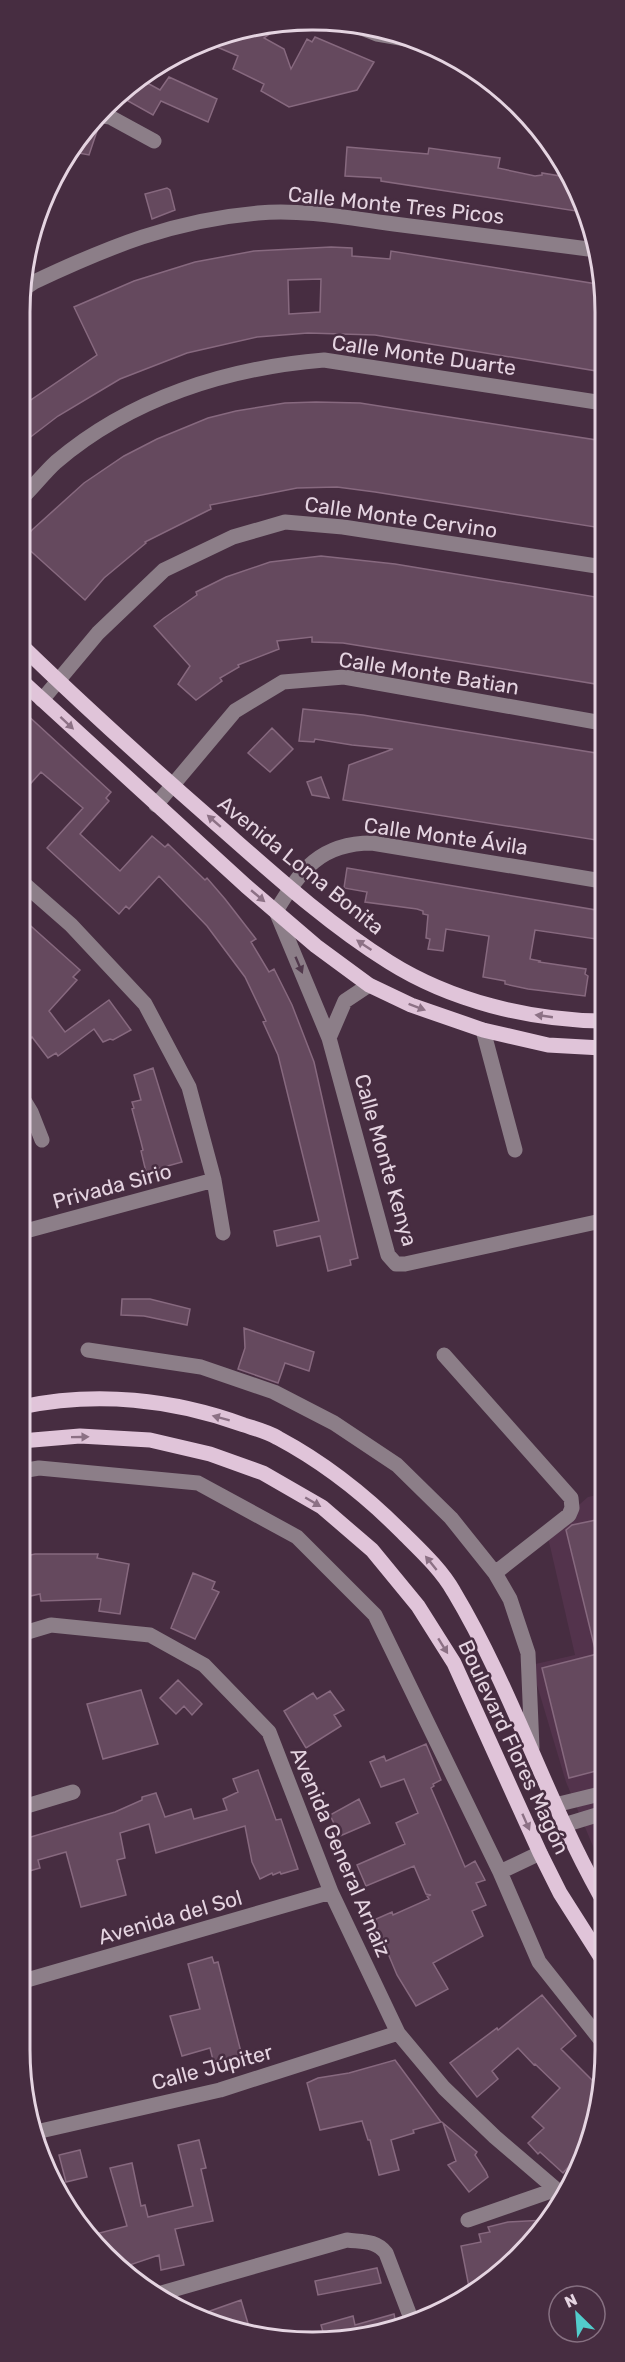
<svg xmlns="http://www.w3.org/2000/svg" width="625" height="2362" viewBox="0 0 625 2362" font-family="Rubik,sans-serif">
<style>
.built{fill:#53334c}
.building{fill:#65495e;stroke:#87697f;stroke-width:1.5;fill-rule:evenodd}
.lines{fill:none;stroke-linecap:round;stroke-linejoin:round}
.minor{stroke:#8c7e88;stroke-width:15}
.major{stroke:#e0c4d9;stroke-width:15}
.oneway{fill:#8c7185}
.oneway2{fill:#51394c}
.labels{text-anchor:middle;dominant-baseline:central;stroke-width:5;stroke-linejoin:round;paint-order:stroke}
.street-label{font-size:21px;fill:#e5d4e1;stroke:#472d41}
.rim{fill:none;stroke:#e5d4e1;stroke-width:3}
</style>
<rect width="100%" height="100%" fill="#472d41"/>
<path class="built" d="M601,1494L600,1863L566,1782L531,1665L575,1655L547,1533L588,1497Z"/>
<path class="building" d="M255,25H283L264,38L284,49L291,69L307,39L312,42L315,37L374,62L357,90L289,107L261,91L264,84L233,69L238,56L210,44Z
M169,77L217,99L208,122L161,101L153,115L128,101L132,93L128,91L140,79L160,90Z
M96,123L99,125L89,155L68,151Z
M347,147L428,154L429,148L500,158L498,168L535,176L542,175V173L572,178L575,183L583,208L577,207L576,211L381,181V178L345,176Z
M167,188L170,190L175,210L152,219L145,194Z
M331,247L352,248V256L390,259L391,251L603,285V372L375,335L308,333L257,337L187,353L120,379L58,416L24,442L25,404L97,355L74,307L134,281L195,262L254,251ZM321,279L320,312L289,314L288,280Z
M316,402L360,403L603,441V461L596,494L603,495L601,518L597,517L595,527L375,492L337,487L297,488L210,505L211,509L145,542L146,543L104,578L85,600L24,545V539L32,530L84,483L124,456L157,439L208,418L236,411L285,403Z
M321,556L395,564L602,598L600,608H602V622L597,654L602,655V685L343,643L312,642V637L277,641L279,649L238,665L239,667L220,678L222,681L196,700L178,684L190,666L154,626L164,618L197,595L196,592L226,577L270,562Z
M303,709L363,715L602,754V787L600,786L596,817L599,819L596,840L343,800L349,765L393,749L352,745L315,739L314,742L299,741Z
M24,712L111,792L106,798L109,801L80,834L120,871L152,836L165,847L168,844L205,880L207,878L225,899L256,939L251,942L269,972L274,969L292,1005L314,1062L358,1258L350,1260L351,1265L328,1271L320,1236L277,1246L274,1231L319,1221L278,1055L263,1022L266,1021L245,977L207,926L159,876L129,909L126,906L119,914L47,848L83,808L41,772L23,792Z
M272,728L293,749L270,772L248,753Z
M321,777L329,798L312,795L307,782Z
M347,868L602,911V931L597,932L596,939L535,930L530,959L540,961L539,962L586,969L585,974L588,976L585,996L528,989L505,984V981L483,977L489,936L446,929L443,951L428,949L430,939L426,938L428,915L423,914V911L417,909L365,902L367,892L344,888Z
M23,919L80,970L73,977L77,980L49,1011L65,1032L109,1000L131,1030L113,1040L110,1039L103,1042L94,1029L58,1056L56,1053L48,1058L32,1037L23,1047Z
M153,1068L182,1162L146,1172L141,1151L143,1150L141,1142L132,1109L134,1108L132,1102L141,1100L134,1075Z
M122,1299H150L190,1309L187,1325L144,1316L121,1315Z
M244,1328L314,1352L309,1371L285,1363L278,1383L238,1369L245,1348Z
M601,1519V1648L595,1649L566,1530L572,1525Z
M35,1554H98L97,1558L129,1564L120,1614L99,1611L101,1599L41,1601L40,1594L21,1598V1557Z
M193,1573L215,1582L212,1589L219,1592L195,1639L171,1628Z
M601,1653L600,1770L569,1778L542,1668Z
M178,1680L202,1704L192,1715L184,1706L176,1714L160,1698Z
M141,1690L158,1744L103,1759L87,1704Z
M330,1691L344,1710L334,1715L341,1726L306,1748L284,1711L313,1693L317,1699Z
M426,1744L441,1780L433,1784L434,1786L431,1788L465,1867L475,1861L485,1880L476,1883L486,1905L472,1911L483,1936L433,1963L448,1989L416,2006L397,1975L374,1920L392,1912L393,1915L429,1899L427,1896L431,1895L426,1894L414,1866L366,1886L357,1865L405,1844L396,1823L418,1813L404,1779L381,1787L370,1762L384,1756L386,1761Z
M258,1770L276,1820L281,1819L298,1869L281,1874L280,1872L273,1875L272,1873L260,1879L252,1862L245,1826L156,1853L149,1824L120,1833L125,1858L117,1860L126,1895L81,1907L66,1852L38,1860L40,1868L26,1872L23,1857L29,1856L24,1839L115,1812L142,1800V1797L156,1793L165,1817L191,1809L194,1819L227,1810L223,1799L238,1792L233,1779Z
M359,1799L370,1823L340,1836L330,1815Z
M212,1957L214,1963L218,1962L242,2056L214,2064L210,2048L182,2056L170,2016L200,2009L188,1964Z
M542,1995L576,2036L561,2049L600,2088V2106L584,2149L563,2173L540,2152L538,2154L528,2143L544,2128L532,2117L560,2088L535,2064L534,2065L518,2048L492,2071L498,2079L477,2097L450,2063L497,2028L498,2030Z
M395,2060L441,2122L413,2130L414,2133L391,2140L399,2170L379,2175L370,2140H368L362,2121L320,2130L307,2083L318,2078L349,2073Z
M443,2123L477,2152L475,2155L486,2172L488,2177L469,2192L448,2165L456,2161Z
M199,2140L206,2168L201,2169L213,2221L175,2229L184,2265L161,2270L159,2255L124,2267L92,2243L88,2236L127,2226L110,2168L132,2163L141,2206L145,2205L148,2217L193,2206L178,2145Z
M80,2150L87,2177L66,2182L59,2155Z
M545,2220L491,2282L470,2292L461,2246L481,2242L479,2234L490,2232L488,2227L508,2222Z
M377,2268L381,2283L318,2295L315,2281Z
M241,2300L250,2330L196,2316Z
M394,2314L397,2328L389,2332L325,2339L321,2325L353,2316L355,2325Z"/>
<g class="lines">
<path class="minor" d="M354,25L377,34L412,40
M103,116L110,117L154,141
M25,288L34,282C108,247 174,220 258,213C306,209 354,219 402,225C467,233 531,242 596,250
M24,496C35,485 45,472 56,462C131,398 227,368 324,360L603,403
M42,700L98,633L164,570L233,537L285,522L343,527L603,567
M156,805L235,711L283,682L344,677L602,723
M23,883L71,925L145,1004L189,1087L214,1180L223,1233
M483,1030L515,1150
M329,1038L345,1001L369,985
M22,1097L31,1112L42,1140
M601,1221L405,1264H396L388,1255L329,1038L276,911C301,870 320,843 372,843L602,881
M22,1232L214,1180
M88,1350L201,1367L274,1392L334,1423L397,1465L451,1518L495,1573L510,1599L528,1653L532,1748
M444,1355L571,1498L572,1508L569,1515L495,1573
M21,1471L39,1468L198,1483L297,1537L375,1615L500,1872L539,1962L600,2039
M21,1634L51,1625L150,1635L204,1665L269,1732L331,1892L398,2033L444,2088L495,2137L565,2197
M555,1805L600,1794
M20,1808L73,1792
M564,1825L600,1814
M500,1872L540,1853
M20,1982L331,1892
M36,2132L220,2090L398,2033
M468,2220L554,2190
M158,2294L347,2240C362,2242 376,2240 386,2253L412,2321"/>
<path class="major" d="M24,648C85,707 148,764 212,820C269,870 325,922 389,962C451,1001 529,1020 602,1021
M24,683L246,886L316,946L369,985L411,1005L483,1030L548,1045L602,1048
M21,1407C96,1391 173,1399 244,1425C256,1429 268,1432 278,1438C323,1462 365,1495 401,1531C420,1550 441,1569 454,1592C512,1689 545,1797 600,1895
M21,1441L80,1436L150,1440L210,1454L263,1473L322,1507L372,1550L418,1606L454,1663L540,1853L560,1893L600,1956"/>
</g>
<defs><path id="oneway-solid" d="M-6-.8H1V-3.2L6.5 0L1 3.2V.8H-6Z" transform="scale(1.5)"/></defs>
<g class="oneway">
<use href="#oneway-solid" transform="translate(67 723) rotate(43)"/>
<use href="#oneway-solid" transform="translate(214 821) rotate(-139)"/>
<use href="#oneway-solid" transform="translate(258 896) rotate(40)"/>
<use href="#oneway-solid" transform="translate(364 945) rotate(-146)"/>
<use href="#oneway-solid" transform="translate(417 1007) rotate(21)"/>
<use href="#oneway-solid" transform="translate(544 1016) rotate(-172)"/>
<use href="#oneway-solid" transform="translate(221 1418) rotate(-165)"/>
<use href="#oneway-solid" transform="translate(80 1437) rotate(-1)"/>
<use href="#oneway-solid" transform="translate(313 1502) rotate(30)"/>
<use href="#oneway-solid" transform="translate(431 1563) rotate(-129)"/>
<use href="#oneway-solid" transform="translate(443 1646) rotate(58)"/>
<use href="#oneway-solid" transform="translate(526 1822) rotate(66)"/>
</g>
<use class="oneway2" href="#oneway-solid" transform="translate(299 965) rotate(67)"/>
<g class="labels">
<g class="street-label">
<text transform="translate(396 205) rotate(6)">Calle Monte Tres Picos</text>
<text transform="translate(424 355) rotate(8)">Calle Monte Duarte</text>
<text transform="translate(401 517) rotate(8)">Calle Monte Cervino</text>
<text transform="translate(429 673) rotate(9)">Calle Monte Batian</text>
<text transform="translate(446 836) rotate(8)">Calle Monte Ávila</text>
<text transform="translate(301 865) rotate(39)">Avenida Loma Bonita</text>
<text transform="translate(386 1160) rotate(74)">Calle Monte Kenya</text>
<text transform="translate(112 1186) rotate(-15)">Privada Sirio</text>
<text transform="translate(514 1747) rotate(65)">Boulevard Flores Magón</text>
<text transform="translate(341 1852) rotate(67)">Avenida General Arnaiz</text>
<text transform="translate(170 1917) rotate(-16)">Avenida del Sol</text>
<text transform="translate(212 2067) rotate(-15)">Calle Júpiter</text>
</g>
</g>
<path d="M0 0H625V2362H0ZM312 30H313A282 282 0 0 1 595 312V2050A282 282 0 0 1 313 2332H312A282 282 0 0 1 30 2050V312A282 282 0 0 1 312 30Z" fill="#472d41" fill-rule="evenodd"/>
<path class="rim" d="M312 30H313A282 282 0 0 1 595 312V2050A282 282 0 0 1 313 2332H312A282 282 0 0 1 30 2050V312A282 282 0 0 1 312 30Z"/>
<g transform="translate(577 2314) rotate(335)"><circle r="28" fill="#472d41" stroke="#867081" stroke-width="1.5"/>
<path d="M0-4.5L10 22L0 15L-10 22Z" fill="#52cdcc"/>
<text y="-9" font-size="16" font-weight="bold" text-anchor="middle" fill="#e5d4e1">N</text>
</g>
</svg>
